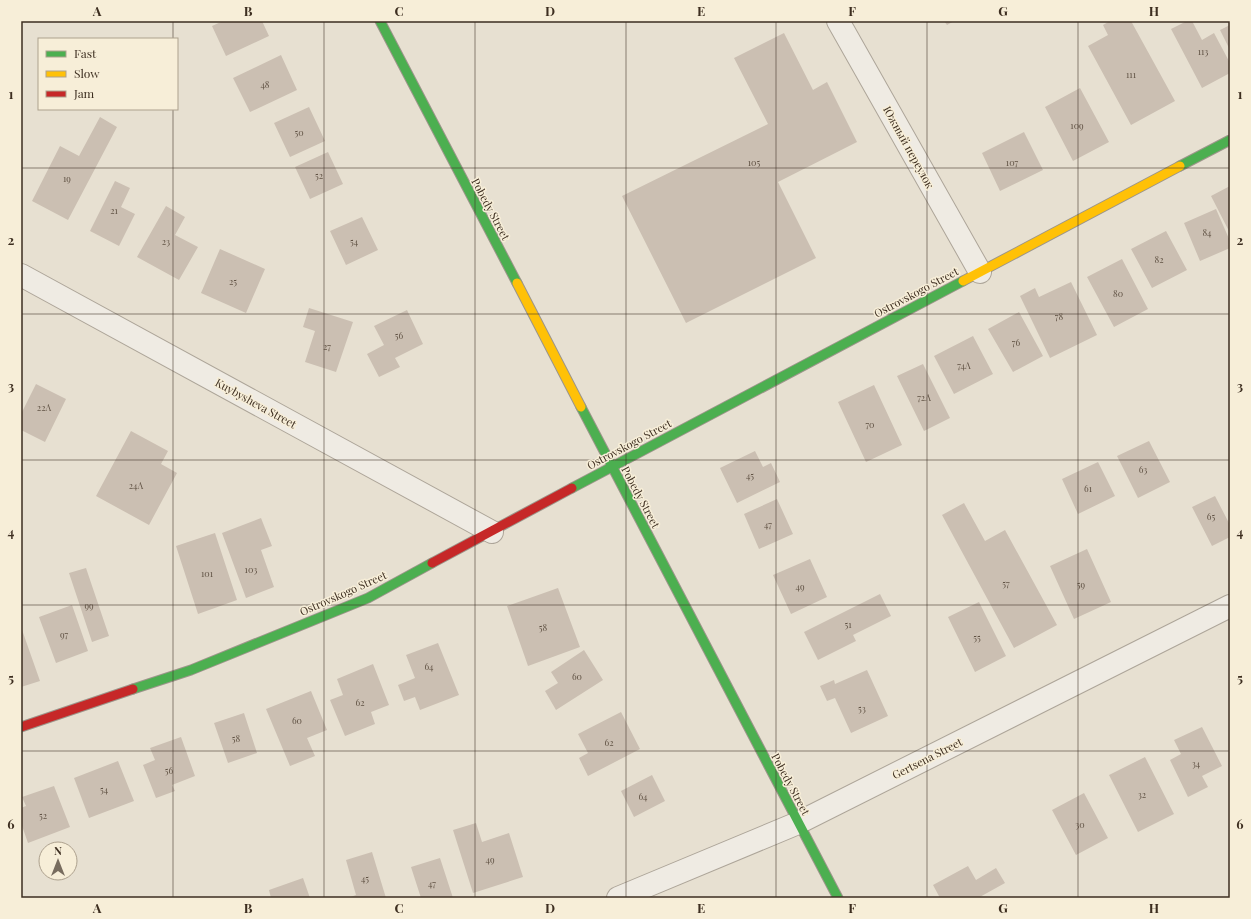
<svg xmlns="http://www.w3.org/2000/svg" width="1251" height="919" viewBox="0 0 1251 919" font-family="'Playfair Display',serif">
<style>
.building{fill:#cbbfb2}
.lines{fill:none;stroke-linecap:round;stroke-linejoin:round}
.street-casing{stroke:#ada599;stroke-width:24}
.fast-casing{stroke:#9c958a;stroke-width:11}
.slow-casing{stroke:#9c958a;stroke-width:11}
.jam-casing{stroke:#9c958a;stroke-width:11}
.street{stroke:#efebe3;stroke-width:22}
.fast{stroke:#4caf50;stroke-width:9}
.slow{stroke:#ffc107;stroke-width:9}
.jam{stroke:#c62828;stroke-width:9}
.grid{fill:none;stroke:#3d2e20;stroke-width:1;stroke-opacity:0.55}
.labels{text-anchor:middle;dominant-baseline:central;stroke-width:3;stroke-linejoin:round;paint-order:stroke}
.number-label{font-size:9px;fill:#605244}
.street-label{font-size:11px;fill:#3d2e20;stroke:#f7eed8}
.neatline{fill:none;stroke:#3d2e20;stroke-width:1.5}
.grid-label{font-size:13px;text-anchor:middle;font-weight:bold;fill:#3d2e20}
</style>
<rect width="100%" height="100%" fill="#e7e0d1"/>
<path class="building" d="M223,21H262L269,36L226,56L212,26Z
M944,21H954L947,25Z
M1110,21H1131L1175,101L1131,125L1088,46L1108,35L1103,25Z
M1187,21H1192L1202,40L1214,33L1230,63V73L1202,88L1171,29Z
M1230,25V50L1220,30Z
M784,33L813,90L827,82L857,142L778,182L816,258L686,323L622,196L768,124L734,58Z
M281,55L297,90L250,112L233,78Z
M1080,88L1109,142L1073,161L1045,107Z
M309,107L325,141L290,157L274,123Z
M100,117L117,127L68,220L32,201L60,146L79,156Z
M1024,132L1043,170L1000,191L982,153Z
M328,152L343,184L310,199L295,167Z
M115,181L130,188L121,207L135,214L119,246L90,231Z
M1230,186V233L1211,196Z
M166,206L185,217L175,235L198,247L179,280L137,257Z
M1216,209L1230,241V248L1200,261L1184,223Z
M362,217L378,250L346,265L330,231Z
M1166,231L1187,270L1152,288L1131,249Z
M220,249L265,269L246,313L201,293Z
M1122,259L1148,309L1114,327L1087,277Z
M1071,282L1097,335L1050,358L1020,296L1035,288L1039,297Z
M309,308L353,322L336,372L305,362L315,331L303,327Z
M407,310L423,344L395,358L400,367L379,377L367,354L384,345L374,326Z
M1019,312L1043,356L1013,372L988,329Z
M973,336L993,374L954,394L934,356Z
M923,364L950,418L924,431L897,376Z
M36,384L66,399L45,442L21,430V414Z
M874,385L902,445L866,462L838,402Z
M131,431L168,451L161,464L177,473L149,525L96,496Z
M1149,441L1170,482L1138,498L1117,456Z
M755,451L763,467L771,463L780,482L737,503L720,468Z
M1098,462L1115,496L1078,514L1062,479Z
M1215,496L1230,525V537L1212,546L1192,507Z
M777,499L793,534L759,549L744,514Z
M964,503L985,541L1005,530L1057,625L1014,648L942,515Z
M261,518L272,546L261,550L274,587L246,598L222,533Z
M215,533L237,600L198,614L176,546Z
M1087,549L1111,602L1074,619L1050,566Z
M810,559L827,597L791,614L773,575Z
M86,568L109,636L92,642L69,573Z
M558,588L580,647L528,666L507,606Z
M880,594L891,616L853,635L856,641L818,660L804,632Z
M979,602L1006,656L975,672L948,617Z
M72,605L88,651L56,663L39,617Z
M21,627L40,681L21,687Z
M438,643L459,695L420,710L415,697L404,701L398,685L415,678L406,655Z
M584,650L603,680L556,710L545,691L558,683L551,672Z
M373,664L389,705L371,712L375,724L345,736L330,700L343,695L337,679Z
M867,670L888,716L851,733L835,698L827,701L820,686L834,680L835,684Z
M311,691L327,730L307,738L315,756L290,766L266,709Z
M621,712L640,749L588,776L579,758L588,753L578,734Z
M244,713L257,753L228,763L214,723Z
M1202,727L1222,766L1202,776L1208,787L1188,797L1170,760L1181,754L1174,740Z
M181,737L195,776L172,785L175,791L156,798L143,765L155,760L150,748Z
M1145,757L1174,814L1138,832L1109,775Z
M118,761L134,801L89,818L74,778Z
M652,775L665,801L634,817L621,791Z
M54,786L70,827L28,843L21,823V808L26,806L22,797Z
M1084,793L1108,838L1076,855L1052,810Z
M476,823L482,842L509,833L523,877L473,893L453,830Z
M372,852L386,898H348L356,895L346,860Z
M440,858L453,898H421L411,867Z
M968,866L976,880L996,868L1005,883L978,898H940L933,885Z
M303,878L310,898H271L269,890Z"/>
<g class="lines">
<g class="street-casing">
<path id="street" d="M838,21L980,272
M21,275L492,532
M618,898L798,823L1230,606"/>
</g>
<g class="fast-casing">
<path id="fast" d="M380,21L517,283
M1180,166L1230,140
M581,407L838,898
M572,488L963,281
M133,689L191,670L368,598L432,563"/>
</g>
<g class="slow-casing">
<path id="slow" d="M963,281L1180,166
M517,283L581,407"/>
</g>
<g class="jam-casing">
<path id="jam" d="M432,563L572,488
M21,727L133,689"/>
</g>
<use href="#street" class="street"/>
<use href="#fast" class="fast"/>
<use href="#slow" class="slow"/>
<use href="#jam" class="jam"/>
</g>
<path class="grid" d="M173,21V39M324,21V898M475,21V898M626,21V898M776,21V898M927,21V898M1078,21V898M173,109V898M21,168H1230M21,314H1230M21,460H1230M21,605H1230M21,751H1230"/>
<g class="labels">
<g class="number-label">
<text x="1203" y="51">113</text>
<text x="1131" y="74">111</text>
<text x="265" y="84">48</text>
<text x="1077" y="125">109</text>
<text x="299" y="132">50</text>
<text x="754" y="162">105</text>
<text x="1012" y="162">107</text>
<text x="319" y="175">52</text>
<text x="67" y="178">19</text>
<text x="114" y="210">21</text>
<text x="1207" y="232">84</text>
<text x="166" y="241">23</text>
<text x="354" y="241">54</text>
<text x="1159" y="259">82</text>
<text x="233" y="281">25</text>
<text x="1118" y="293">80</text>
<text x="1059" y="316">78</text>
<text x="399" y="335">56</text>
<text x="1016" y="342">76</text>
<text x="327" y="346">27</text>
<text x="964" y="365">74А</text>
<text x="924" y="397">72А</text>
<text x="44" y="407">22А</text>
<text x="870" y="424">70</text>
<text x="1143" y="469">63</text>
<text x="750" y="475">45</text>
<text x="136" y="485">24А</text>
<text x="1088" y="488">61</text>
<text x="1211" y="516">65</text>
<text x="768" y="524">47</text>
<text x="251" y="569">103</text>
<text x="207" y="573">101</text>
<text x="1006" y="583">57</text>
<text x="1081" y="584">59</text>
<text x="800" y="586">49</text>
<text x="89" y="605">99</text>
<text x="848" y="624">51</text>
<text x="543" y="627">58</text>
<text x="64" y="634">97</text>
<text x="977" y="637">55</text>
<text x="429" y="666">64</text>
<text x="577" y="676">60</text>
<text x="360" y="702">62</text>
<text x="862" y="708">53</text>
<text x="297" y="720">60</text>
<text x="236" y="738">58</text>
<text x="609" y="742">62</text>
<text x="1196" y="763">34</text>
<text x="169" y="770">56</text>
<text x="104" y="789">54</text>
<text x="1142" y="794">32</text>
<text x="643" y="796">64</text>
<text x="43" y="815">52</text>
<text x="1080" y="824">30</text>
<text x="490" y="859">49</text>
<text x="365" y="878">45</text>
<text x="432" y="883">47</text>
</g>
<g class="street-label">
<text transform="translate(909 147) rotate(61)">Южный переулок</text>
<text transform="translate(491 209) rotate(62)">Pobedy Street</text>
<text transform="translate(916 292) rotate(-28)">Ostrovskogo Street</text>
<text transform="translate(256 403) rotate(29)">Kuybysheva Street</text>
<text transform="translate(629 444) rotate(-28)">Ostrovskogo Street</text>
<text transform="translate(641 497) rotate(62)">Pobedy Street</text>
<text transform="translate(343 593) rotate(-24)">Ostrovskogo Street</text>
<text transform="translate(927 758) rotate(-27)">Gertsena Street</text>
<text transform="translate(791 784) rotate(62)">Pobedy Street</text>
</g>
</g>
<rect width="1251" height="919" fill="none" stroke="#f7eed8" stroke-width="44"/>
<rect x="38" y="38" width="140" height="72" fill="#f7eed8" stroke="#ada18e"/>
<rect x="46" y="51" width="20" height="6" fill="#4caf50" stroke="#ada18e"/>
<text x="74" y="58" font-size="12" fill="#3d2e20">Fast</text>
<rect x="46" y="71" width="20" height="6" fill="#ffc107" stroke="#ada18e"/>
<text x="74" y="78" font-size="12" fill="#3d2e20">Slow</text>
<rect x="46" y="91" width="20" height="6" fill="#c62828" stroke="#ada18e"/>
<text x="74" y="98" font-size="12" fill="#3d2e20">Jam</text>
<g transform="translate(58 861)"><circle r="19" fill="#f7eed8" stroke="#ada18e"/>
<path d="M0-3L7 15L0 10L-7 15Z" fill="#786c5e"/>
<text y="-6" font-size="11" font-weight="bold" text-anchor="middle" fill="#3d2e20">N</text>
</g>
<rect x="22" y="22" width="1207" height="875" class="neatline"/>
<g class="grid-label">
<text x="97" y="16">A</text>
<text x="248" y="16">B</text>
<text x="399" y="16">C</text>
<text x="550" y="16">D</text>
<text x="701" y="16">E</text>
<text x="852" y="16">F</text>
<text x="1003" y="16">G</text>
<text x="1154" y="16">H</text>
<text x="11" y="99">1</text>
<text x="1240" y="99">1</text>
<text x="11" y="245">2</text>
<text x="1240" y="245">2</text>
<text x="11" y="391">3</text>
<text x="1240" y="391">3</text>
<text x="11" y="537">4</text>
<text x="1240" y="537">4</text>
<text x="11" y="683">5</text>
<text x="1240" y="683">5</text>
<text x="11" y="829">6</text>
<text x="1240" y="829">6</text>
<text x="97" y="913">A</text>
<text x="248" y="913">B</text>
<text x="399" y="913">C</text>
<text x="550" y="913">D</text>
<text x="701" y="913">E</text>
<text x="852" y="913">F</text>
<text x="1003" y="913">G</text>
<text x="1154" y="913">H</text>
</g>
</svg>
